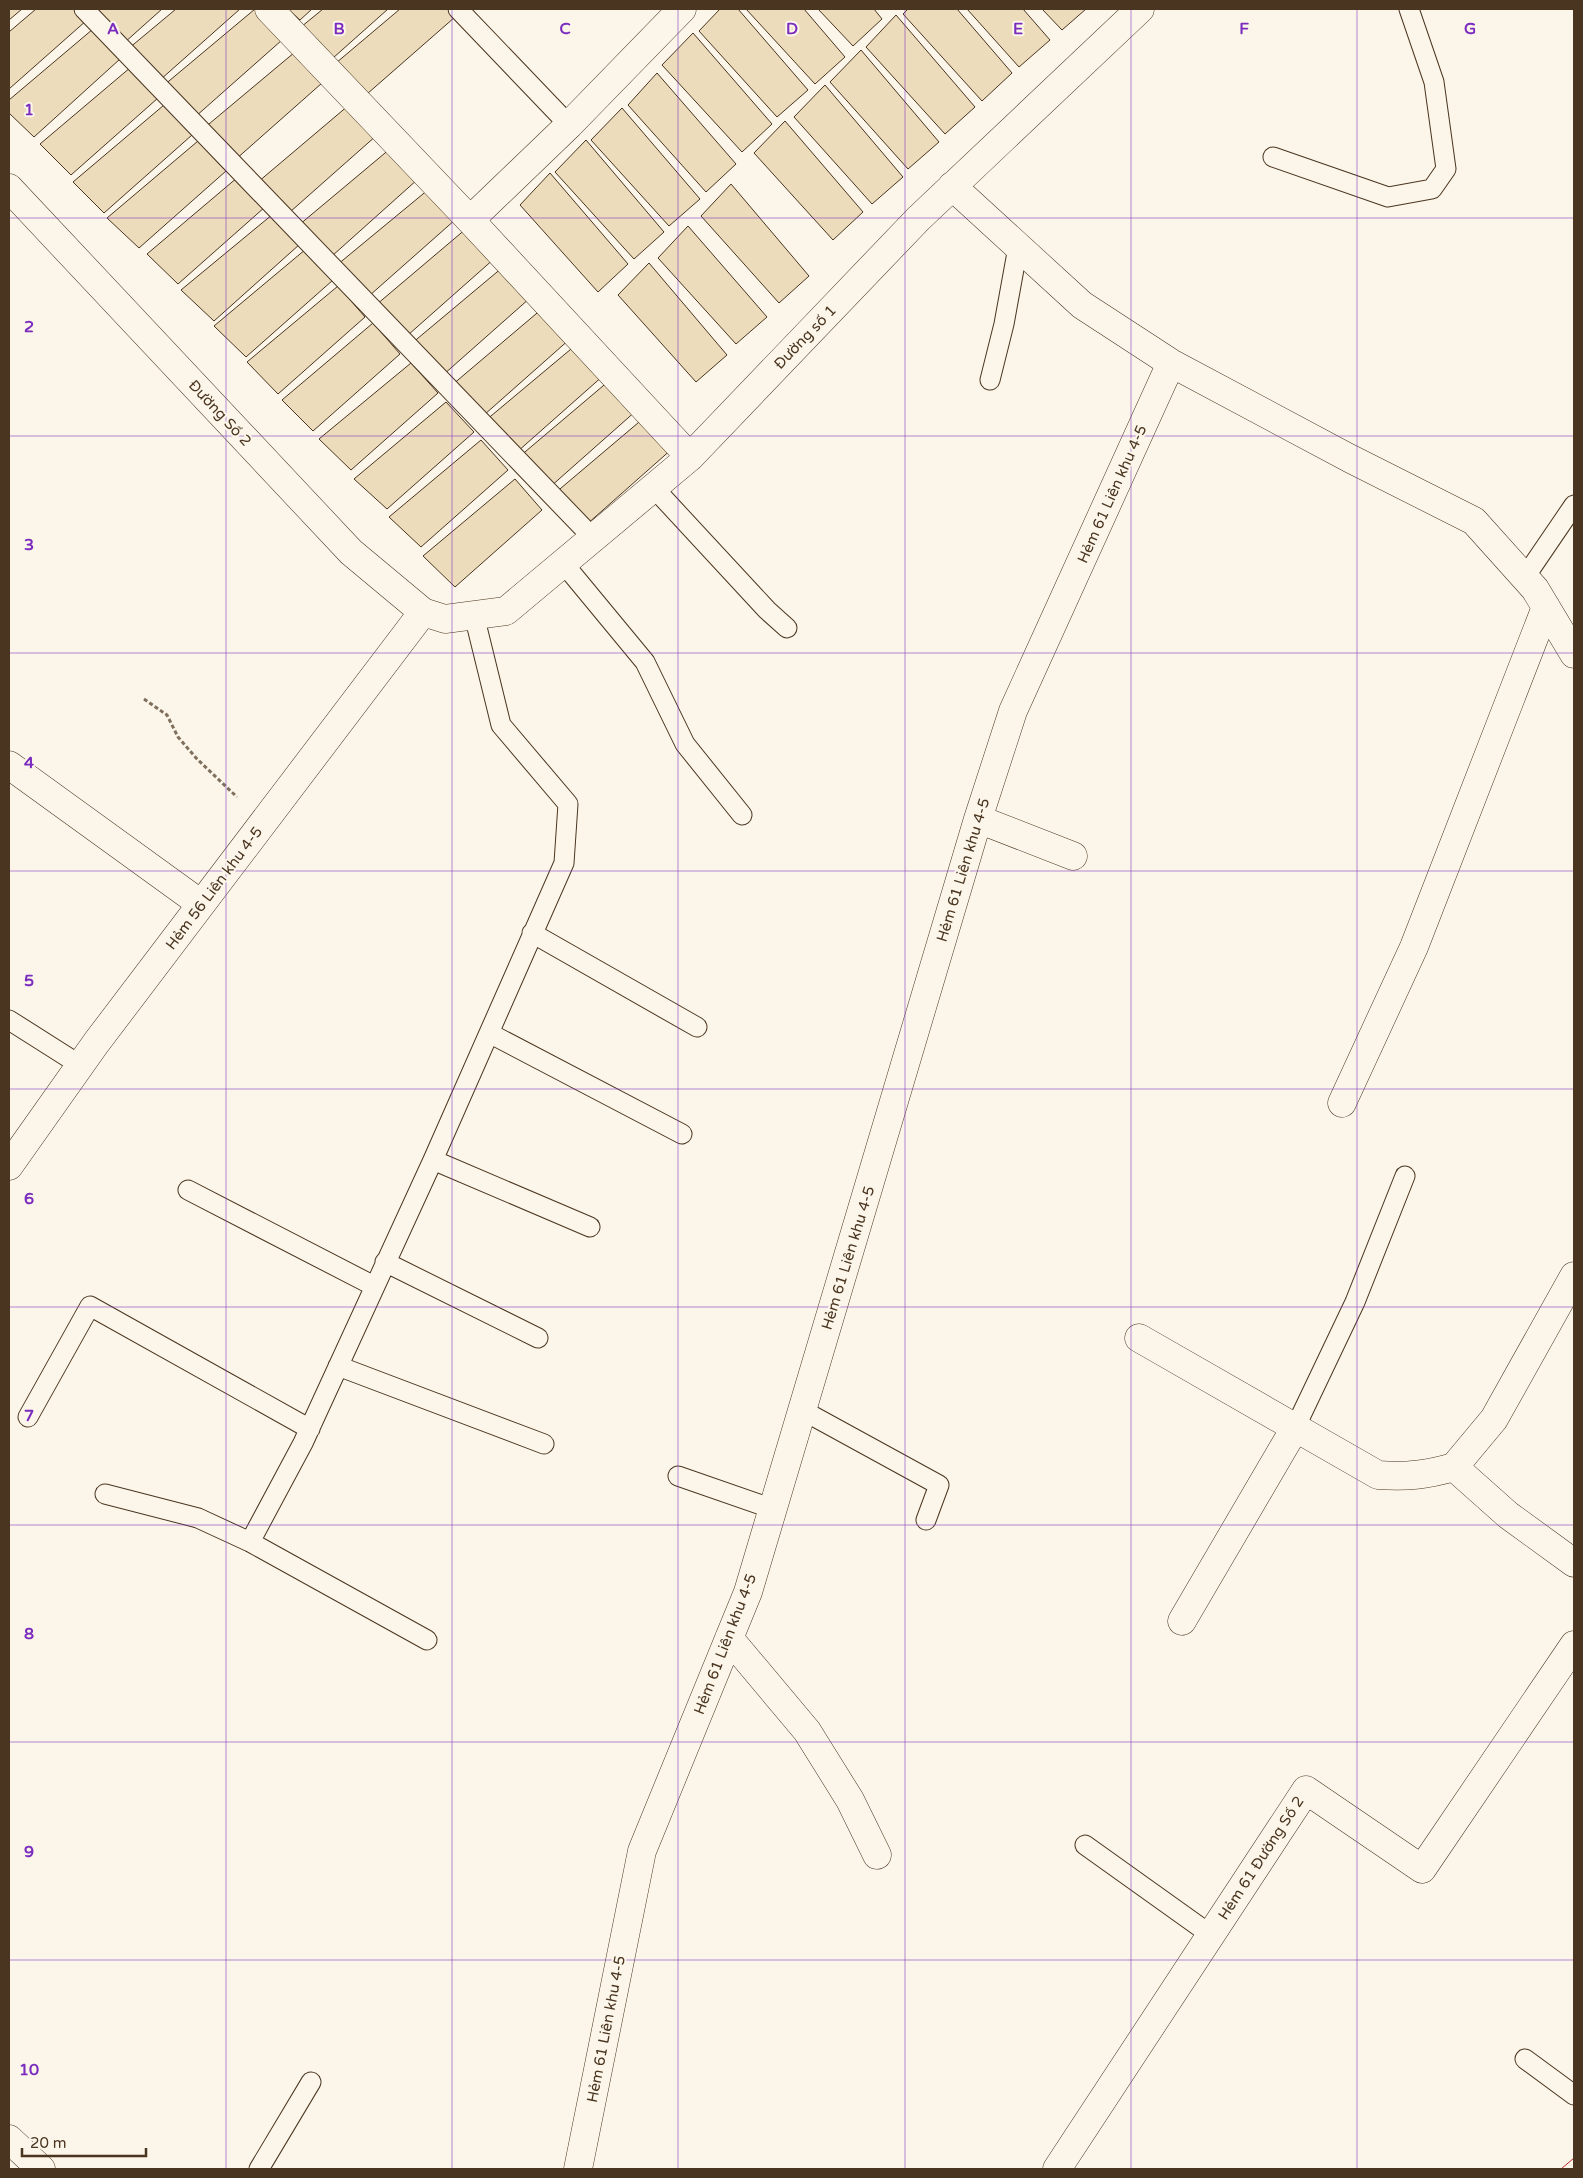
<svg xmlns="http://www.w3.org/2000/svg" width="1583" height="2178" viewBox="0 0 1583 2178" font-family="'Varela Round',sans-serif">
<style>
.building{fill:#ecdcbc;stroke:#4a3520}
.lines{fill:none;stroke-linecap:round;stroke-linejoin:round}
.lane-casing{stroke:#4a3520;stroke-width:21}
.street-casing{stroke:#4a3520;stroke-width:29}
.secondary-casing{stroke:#4a3520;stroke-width:29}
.path{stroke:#7f6f5c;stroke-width:3;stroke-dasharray:4 2.5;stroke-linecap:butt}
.lane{stroke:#fbf6e9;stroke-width:19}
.street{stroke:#fbf6e9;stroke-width:28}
.secondary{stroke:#fbf6e9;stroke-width:28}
.power{stroke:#c62828;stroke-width:1;stroke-dasharray:18 4 2.5 4;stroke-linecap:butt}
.grid{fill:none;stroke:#7b2cbf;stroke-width:1;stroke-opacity:0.55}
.labels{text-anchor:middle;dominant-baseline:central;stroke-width:4;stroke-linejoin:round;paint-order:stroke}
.street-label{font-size:15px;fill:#4a3520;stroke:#fbf6e9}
.grid-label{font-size:16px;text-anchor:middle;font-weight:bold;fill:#7b2cbf;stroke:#fbf6e9;stroke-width:4;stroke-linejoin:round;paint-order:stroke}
</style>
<rect width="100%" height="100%" fill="#fbf6e9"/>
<path class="building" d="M9,9H22L9,20Z
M36,9H76L87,20L9,89V32Z
M97,9H162L124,43Z
M176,9H240L160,80L128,49Z
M255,9L282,40L195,117L163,86Z
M288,9H312L300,20Z
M323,9H388L333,58L301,27Z
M400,9H448L455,17L367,94L336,63Z
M720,9H738L808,90L777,117L699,31Z
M746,9H804L845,57L815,84Z
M818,9H874L882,19L853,46Z
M908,9H957L1012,73L982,101L903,14Z
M967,9H1023L1050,40L1019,67Z
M1042,9H1086L1062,30Z
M896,15L975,107L945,134L866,47Z
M93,29L120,59L34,137L9,113V100Z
M693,33L772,124L742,152L662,65Z
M861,50L939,142L908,169L830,82Z
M295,52L322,83L235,160L203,129Z
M131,67L158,98L71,175L40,144Z
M657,73L736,164L706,192L628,105Z
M825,85L903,177L872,204L794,117Z
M164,105L192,135L104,213L73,182Z
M349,105L377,135L290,212L258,182Z
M622,108L700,199L669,226L591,140Z
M785,121L863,212L833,240L754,153Z
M586,140L664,232L634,259L555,172Z
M198,141L226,171L139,248L107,218Z
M391,148L418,179L332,256L299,225Z
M550,173L628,264L598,292L520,205Z
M238,177L265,207L178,284L147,254Z
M731,184L809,276L779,303L701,216Z
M429,189L456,219L369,296L337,265Z
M273,214L300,244L214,321L181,290Z
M688,226L767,317L736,344L658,258Z
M467,228L495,258L408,335L376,305Z
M306,249L333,280L246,357L214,326Z
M649,263L727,355L696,382L618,295Z
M503,267L530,298L443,375L411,344Z
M338,286L365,317L278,394L247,362Z
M543,308L571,338L484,415L452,385Z
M373,323L400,354L313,431L282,400Z
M577,344L604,375L517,452L485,421Z
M411,363L438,393L351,470L319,439Z
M610,380L637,410L550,487L519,457Z
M446,402L474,432L387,509L354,479Z
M645,417L673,448L586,525L554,494Z
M481,440L508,470L421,547L389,517Z
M515,479L542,510L455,587L423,556Z"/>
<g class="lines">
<g class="lane-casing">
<path id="lane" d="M84,9L594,539
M458,9L569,125
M1273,157L1388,197L1432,189L1446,169L1434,82L1409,9
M990,380L1004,324L1018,247
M654,488L767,610L787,628
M564,564L645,662L685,744L742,815
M1525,577L1574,505
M532,933L697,1027
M9,1020L80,1065
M489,1033L682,1134
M433,1160L590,1227
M188,1190L374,1286
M385,1262L538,1338
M338,1366L544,1444
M802,1410L939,1485L926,1520
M28,1417L90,1306L310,1429
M1295,1428L1355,1302L1405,1176
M678,1476L773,1509
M105,1494L198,1518L250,1542L427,1640
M250,1542L303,1443L433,1160L564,863L568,804L501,725L474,615
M1085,1845L1211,1935
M1525,2059L1574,2095
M259,2169L311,2082"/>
</g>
<g class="street-casing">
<path id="street" d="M269,9L470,220L690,457
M952,186L1082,305L1171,363L1349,458L1474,521L1535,589L1574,654
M9,188L351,552L423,612L445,619L506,611L690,457L918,219L1140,9
M470,220L569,125L682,9
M9,765L201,904
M978,819L1073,856
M1342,1103L1414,947L1546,607
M9,1166L96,1043L423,612
M1574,1276L1494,1419L1454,1467L1508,1515L1574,1563
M1139,1338L1378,1475C1407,1477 1426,1475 1454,1467
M1182,1621L1295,1428
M729,1638L807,1731L850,1800L877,1855
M578,2169L642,1851L748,1592L978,819L1013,711L1171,363
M1057,2169L1306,1790L1422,1869L1574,1645"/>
</g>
<g class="secondary-casing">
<path id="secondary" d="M9,2139L41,2169"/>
</g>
<path class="path" d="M144,699L167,715L178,737L197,759L237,797"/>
<use href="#lane" class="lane"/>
<use href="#street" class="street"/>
<use href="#secondary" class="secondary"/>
<path class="power" d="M1561,2169L1574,2158"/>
</g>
<path class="grid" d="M226,9V2169M452,9V2169M678,9V2169M905,9V2169M1131,9V2169M1357,9V2169M9,218H1574M9,436H1574M9,653H1574M9,871H1574M9,1089H1574M9,1307H1574M9,1525H1574M9,1742H1574M9,1960H1574"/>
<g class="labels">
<g class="street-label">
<text transform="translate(805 337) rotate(-46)">Đường số 1</text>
<text transform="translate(220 413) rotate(47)">Đường Số 2</text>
<text transform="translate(1112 494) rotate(-66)">Hẻm 61 Liên khu 4-5</text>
<text transform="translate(963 870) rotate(-73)">Hẻm 61 Liên khu 4-5</text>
<text transform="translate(214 888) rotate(-53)">Hẻm 56 Liên khu 4-5</text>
<text transform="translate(848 1258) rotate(-73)">Hẻm 61 Liên khu 4-5</text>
<text transform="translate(725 1644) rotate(-69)">Hẻm 61 Liên khu 4-5</text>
<text transform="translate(1261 1858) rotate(-57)">Hẻm 61 Đường Số 2</text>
<text transform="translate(606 2029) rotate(-79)">Hẻm 61 Liên khu 4-5</text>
</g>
</g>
<g class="grid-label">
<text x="113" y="34">A</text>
<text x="339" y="34">B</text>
<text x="565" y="34">C</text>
<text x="792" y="34">D</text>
<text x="1018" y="34">E</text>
<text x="1244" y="34">F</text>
<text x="1470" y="34">G</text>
<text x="29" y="115">1</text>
<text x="29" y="332">2</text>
<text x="29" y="550">3</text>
<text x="29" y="768">4</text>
<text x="29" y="986">5</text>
<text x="29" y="1204">6</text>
<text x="29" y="1421">7</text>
<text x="29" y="1639">8</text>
<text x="29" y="1857">9</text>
<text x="29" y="2075">10</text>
</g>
<rect width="1583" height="2178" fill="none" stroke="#4a3520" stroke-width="20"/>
<path d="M22 2148v8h124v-8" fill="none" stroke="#4a3520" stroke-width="2.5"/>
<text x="30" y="2148" font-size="15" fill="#4a3520" stroke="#fbf6e9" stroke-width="4" paint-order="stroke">20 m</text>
</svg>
